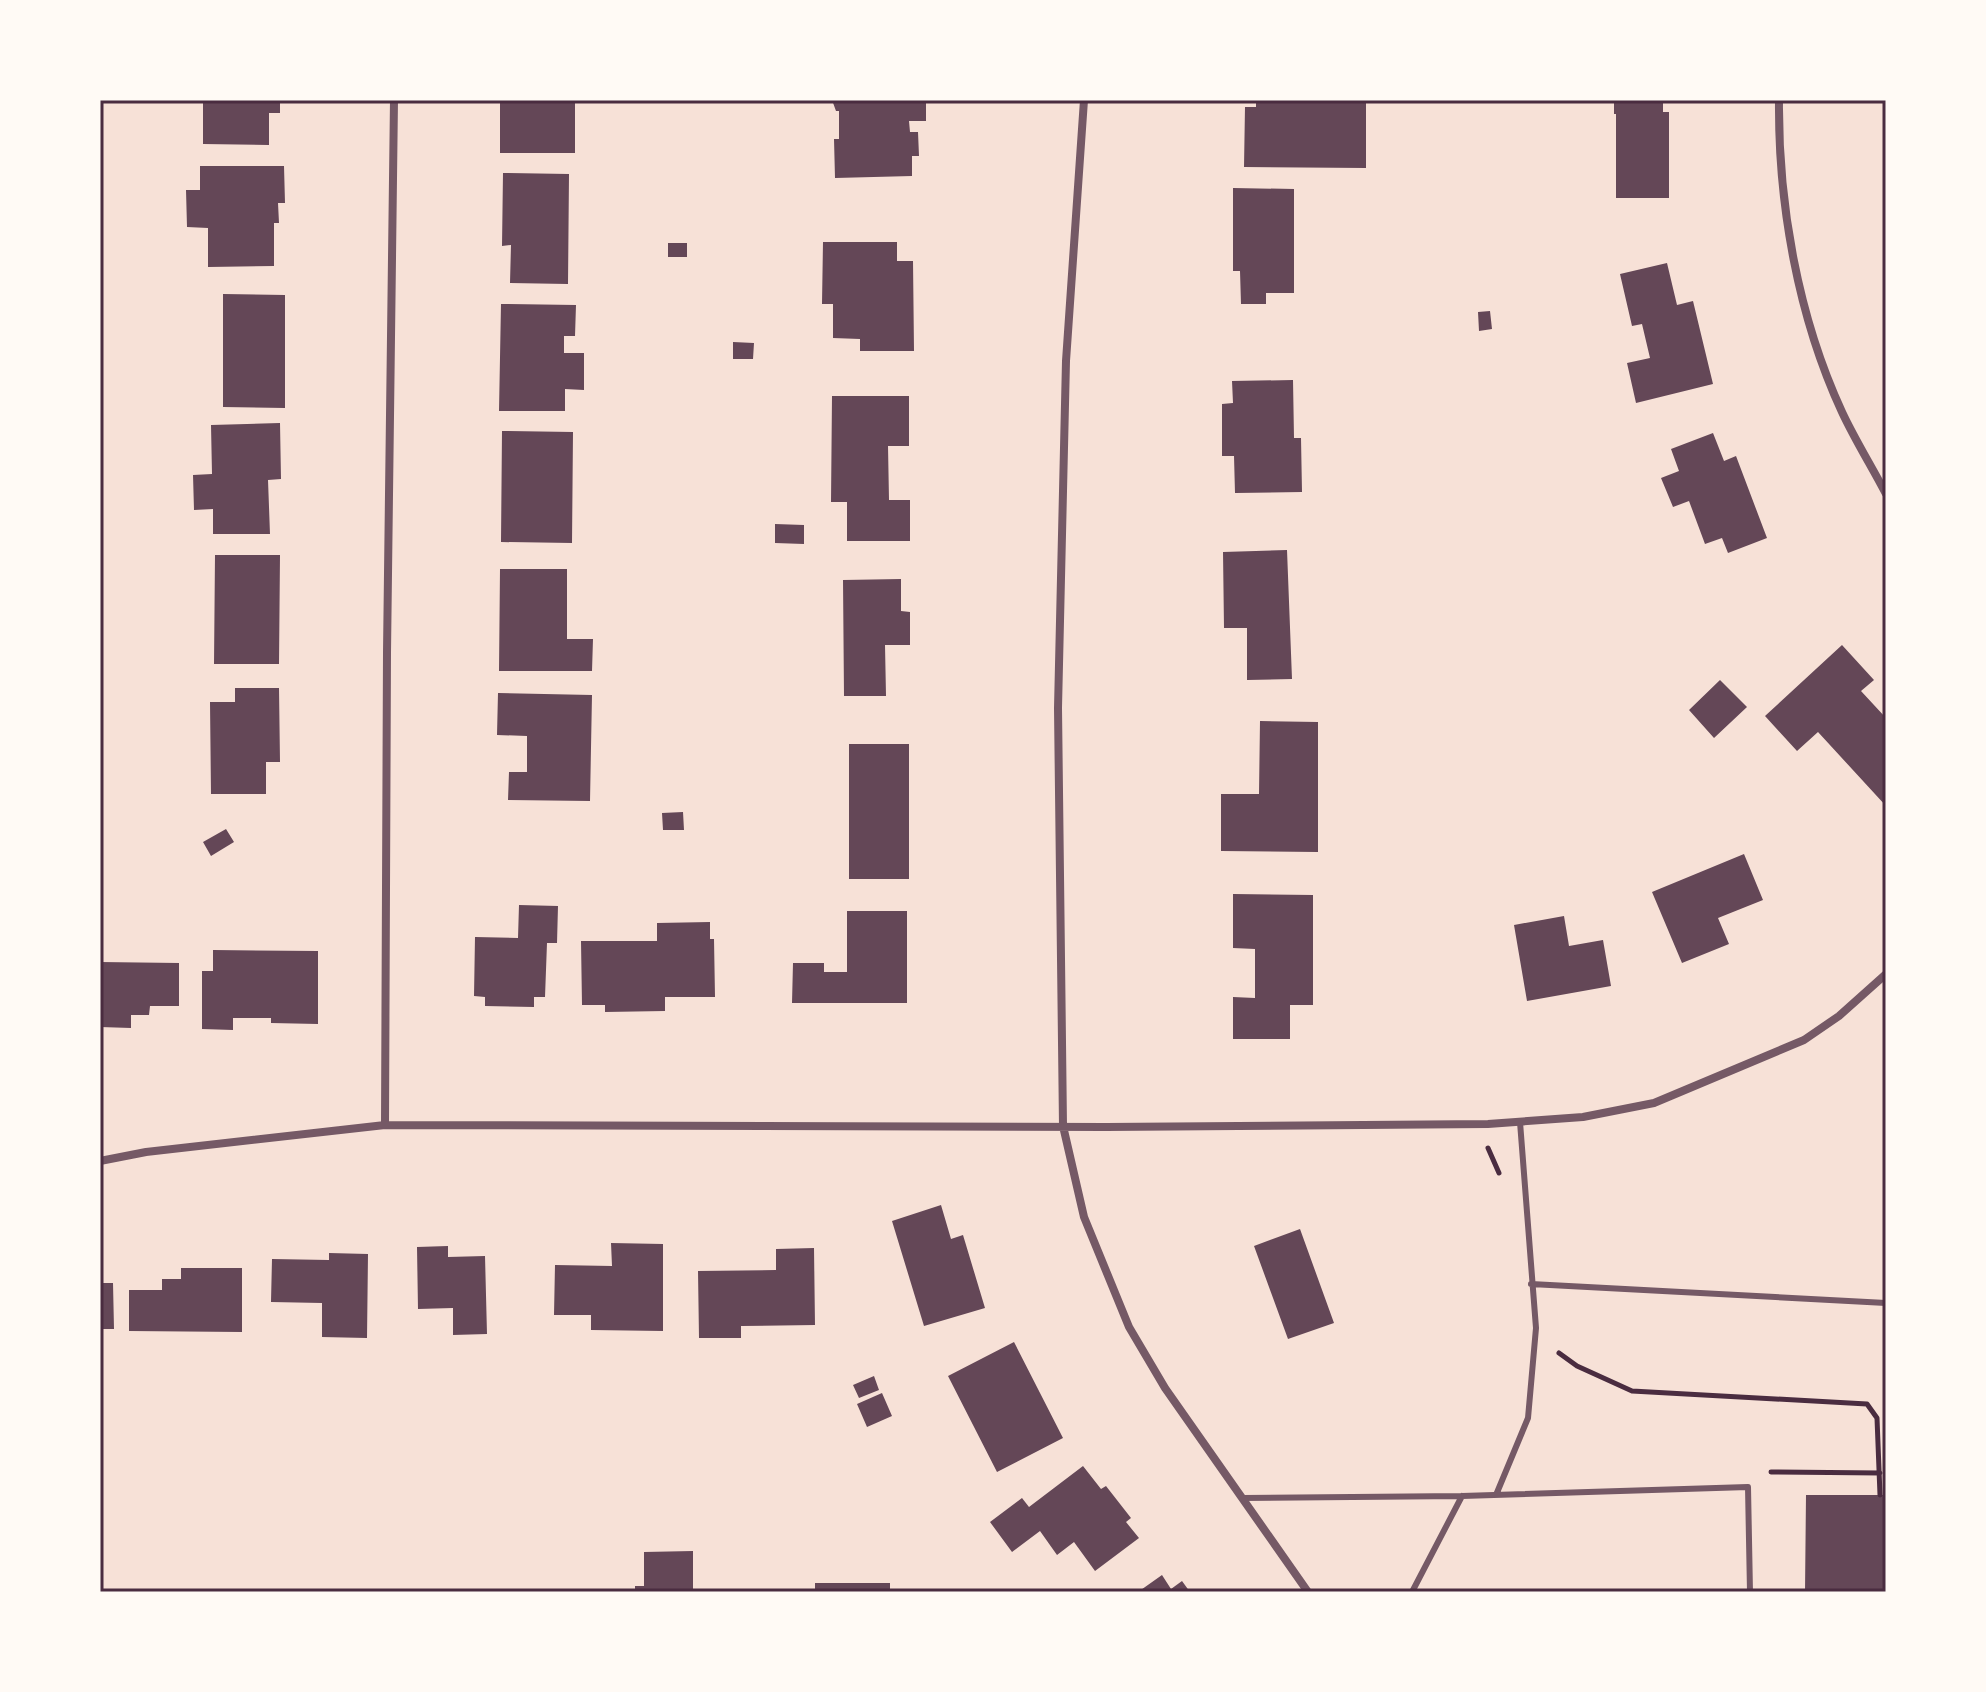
<svg xmlns="http://www.w3.org/2000/svg" width="1986" height="1692" viewBox="0 0 1986 1692" font-family="Helvetica,sans-serif">
<style>
.building{fill:#644757}
.lines{fill:none;stroke-linecap:round;stroke-linejoin:round}
.path{stroke:#4a2c40;stroke-width:5}
.service{stroke:#755966;stroke-width:6}
.minor{stroke:#755966;stroke-width:8}
.neatline{fill:none;stroke:#4a2c40;stroke-width:3}
</style>
<rect width="100%" height="100%" fill="#f7e1d7"/>
<path class="building" d="M203,100H280V113H269V145L203,144Z
M575,100V153H500V101Z
M832,100H926V121H909L910,132H918L919,156H912V176L835,178L834,139H839V111H836Z
M1256,100H1366V168L1244,167L1245,107H1256Z
M1614,100H1663V112H1669V198H1616V114H1614Z
M200,166H284L285,203H278L279,223H274V266L208,267V228L187,227L186,190H200Z
M503,173L569,174L568,284L510,283L511,245L502,246Z
M1233,188L1294,189V293H1266V304H1241L1240,271H1233Z
M823,242H897V261H913L914,351H860V339L833,338V304H822Z
M668,243H687V257H668Z
M1667,263L1677,305L1693,301L1713,384L1636,403L1627,363L1650,358L1642,324L1632,326L1620,274Z
M223,294L285,295V408L223,407Z
M501,304L576,305L575,336H564V353H584V390L565,389V411H499Z
M1490,311L1492,329L1479,331L1478,312Z
M733,342L754,343L753,359H733Z
M1293,380L1294,438H1301L1302,492L1235,493L1234,456H1222V404L1233,403L1232,381Z
M832,396H909V446H888L889,500H910V541H847V502H831Z
M280,423L281,479L268,480L270,534H213V509L194,510L193,475L212,474L211,425Z
M502,431L573,432L572,543L501,542Z
M1713,433L1724,461L1736,456L1767,538L1728,553L1722,538L1705,544L1689,501L1673,507L1661,478L1679,471L1671,449Z
M775,524L804,525V544L775,543Z
M1287,550L1292,679L1247,680V628H1224L1223,552Z
M215,555H280L279,664H214Z
M500,569H567V639H593L592,671H499Z
M901,579V611L910,612V645H885L886,696H844L843,580Z
M1842,645L1874,680L1861,691L1886,718V806L1818,732L1797,751L1765,716Z
M1720,680L1747,707L1714,738L1689,710Z
M235,688H279L280,762H266V794H211L210,702H235Z
M498,693L592,695L590,801L508,800L509,772H527V736L497,735Z
M1260,721L1318,722V852L1221,851V794H1259Z
M849,744H909V879H849Z
M683,812L684,830H663L662,813Z
M226,829L234,842L211,856L203,842Z
M1744,854L1763,900L1718,918L1729,944L1682,963L1652,892Z
M1233,894L1313,895V1005H1290V1039H1233V997L1255,998V949L1233,948Z
M519,905L558,906L557,943H547L545,997H534V1007L485,1006V997L474,996L475,937L518,938Z
M847,911H907V1003H792L793,963H824V972H847Z
M1564,916L1569,946L1603,940L1611,986L1527,1001L1514,925Z
M710,922V939H714L715,997H665V1011L605,1012V1005H582L581,941H657V923Z
M213,950L318,951V1024L271,1023V1018H233V1030L202,1029V971H213Z
M100,962L179,963V1006H150L149,1015H131V1028L100,1027Z
M941,1205L951,1239L963,1235L985,1308L924,1326L892,1221Z
M1300,1229L1334,1323L1288,1339L1254,1246Z
M611,1243L663,1244V1331L591,1330V1315H554L555,1265L612,1266Z
M448,1246V1257L485,1256L487,1334L453,1335V1308L418,1309L417,1247Z
M814,1248L815,1325L741,1326V1338H699L698,1271L776,1270V1249Z
M329,1253L368,1254L367,1338L322,1337V1303L271,1302L272,1259L329,1260Z
M181,1268H242V1332L129,1331V1290H162V1279H181Z
M100,1283H113L114,1329H100Z
M1014,1342L1063,1438L997,1472L948,1376Z
M874,1376L879,1390L859,1398L853,1385Z
M882,1393L892,1416L867,1427L857,1404Z
M1083,1466L1101,1489L1106,1486L1131,1518L1126,1522L1139,1538L1095,1571L1074,1542L1057,1555L1040,1531L1012,1552L990,1522L1022,1498L1029,1507Z
M1806,1495H1886V1592H1805Z
M693,1551V1592H635V1586H644V1552Z
M1162,1575L1171,1589L1182,1581L1190,1592H1138Z
M815,1583H890V1592H815Z"/>
<g class="lines">
<path class="path" d="M1488,1148L1499,1173
M1559,1353L1577,1366L1632,1391L1867,1404L1877,1418L1880,1495
M1771,1472L1880,1473"/>
<path class="service" d="M1531,1284L1886,1303
M1496,1495L1528,1418L1536,1328L1520,1122
M1243,1498L1462,1496L1748,1487L1750,1592
M1412,1592L1462,1496"/>
<path class="minor" d="M1084,100L1066,361L1058,708L1063,1126L1084,1217L1129,1327L1165,1388L1308,1592
M1779,100C1778,204 1798,317 1842,412C1855,440 1872,467 1886,494
M385,1125L387,653L394,100
M100,1161L146,1152L385,1125L1106,1127L1488,1124L1583,1117L1654,1103L1804,1040L1839,1016L1886,974"/>
</g>
<rect width="1986" height="1692" fill="none" stroke="#fffaf5" stroke-width="204"/>
<rect x="102" y="102" width="1782" height="1488" class="neatline"/>
</svg>
